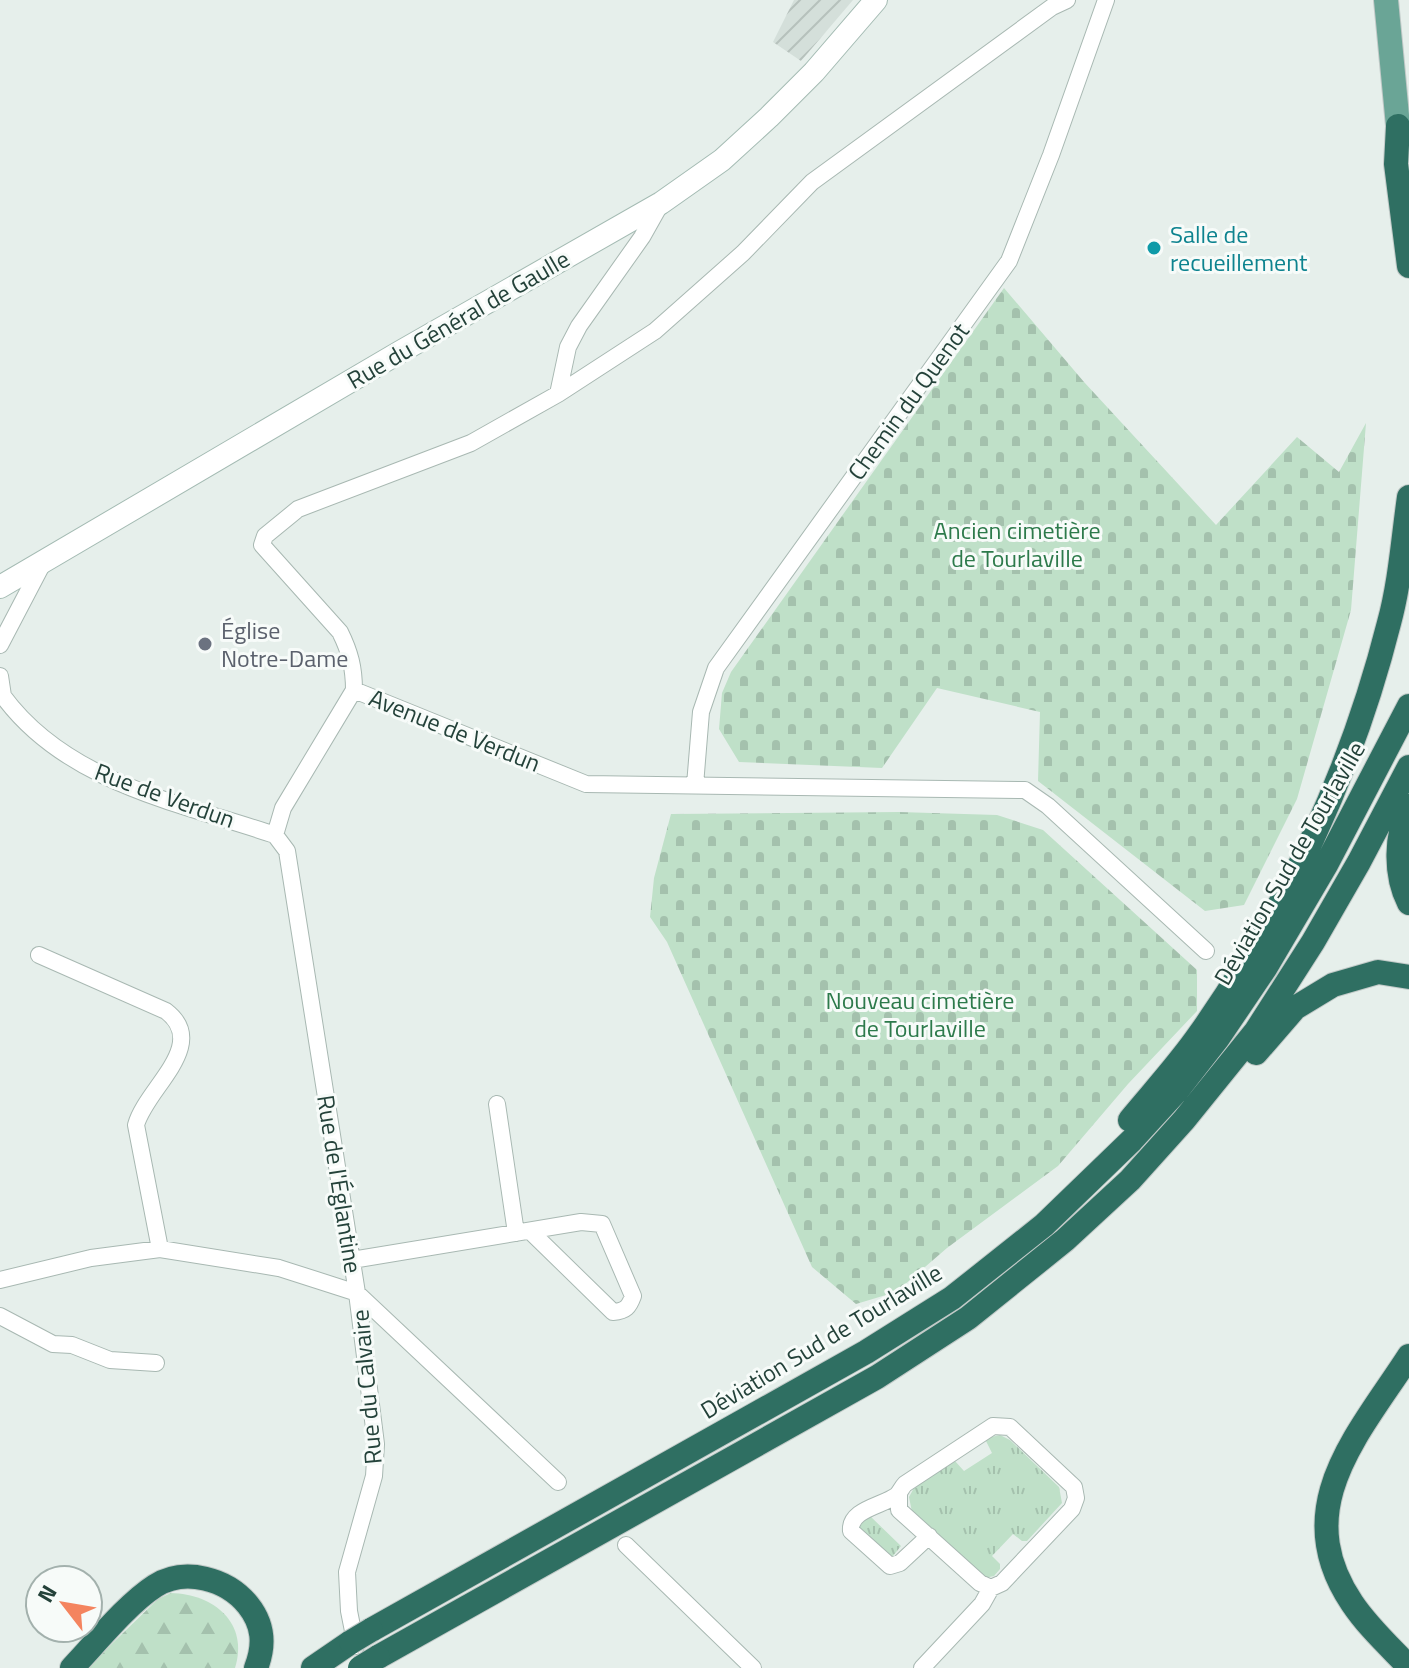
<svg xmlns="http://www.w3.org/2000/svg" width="1409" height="1668" viewBox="0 0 1409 1668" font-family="'Titillium Web',sans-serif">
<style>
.industrial{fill:url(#industrial-furrows)}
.grass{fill:url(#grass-tufts)}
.forest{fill:url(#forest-firs)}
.cemetery{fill:url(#cemetery-stones)}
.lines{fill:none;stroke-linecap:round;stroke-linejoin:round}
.street-casing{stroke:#a8b8b2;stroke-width:18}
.secondary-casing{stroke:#a4bbb3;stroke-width:24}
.primary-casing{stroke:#c2cac8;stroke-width:26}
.highway-casing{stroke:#c2cac8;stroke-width:26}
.street{stroke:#fff;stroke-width:16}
.secondary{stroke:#fff;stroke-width:22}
.primary{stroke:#6aa596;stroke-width:24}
.highway{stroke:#2f6f62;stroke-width:24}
.highway-bridge-casing{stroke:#c2cac8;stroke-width:26;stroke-linecap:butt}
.highway-bridge{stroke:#2f6f62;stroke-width:24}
.culture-dot{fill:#0f9aa8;stroke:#f7fbf9;stroke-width:3}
.worship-dot{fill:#6b7280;stroke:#f7fbf9;stroke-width:3}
.labels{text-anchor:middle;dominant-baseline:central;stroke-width:6;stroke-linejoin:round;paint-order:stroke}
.culture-label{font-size:24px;fill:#0d838f;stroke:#f7fbf9;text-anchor:start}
.street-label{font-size:24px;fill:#24423a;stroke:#f7fbf9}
.park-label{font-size:24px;fill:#2d7a4b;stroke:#f7fbf9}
.worship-label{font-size:24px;fill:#5b616d;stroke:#f7fbf9;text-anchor:start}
</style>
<defs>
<pattern id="industrial-furrows" width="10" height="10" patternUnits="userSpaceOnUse" patternTransform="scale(2)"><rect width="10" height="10" fill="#d4dfda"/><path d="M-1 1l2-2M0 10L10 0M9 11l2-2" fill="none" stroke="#b6c1bc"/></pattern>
<pattern id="grass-tufts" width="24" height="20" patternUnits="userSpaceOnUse" patternTransform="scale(2)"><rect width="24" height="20" fill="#bfe0c8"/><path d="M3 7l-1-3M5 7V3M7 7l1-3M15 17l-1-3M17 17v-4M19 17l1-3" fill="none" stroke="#a4c1ad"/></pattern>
<pattern id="forest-firs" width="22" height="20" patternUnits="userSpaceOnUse" patternTransform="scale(2)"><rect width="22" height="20" fill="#bfe0c8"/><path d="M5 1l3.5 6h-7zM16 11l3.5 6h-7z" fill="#a4c1ad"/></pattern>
<pattern id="cemetery-stones" width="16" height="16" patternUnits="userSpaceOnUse" patternTransform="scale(2)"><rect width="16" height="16" fill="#bfe0c8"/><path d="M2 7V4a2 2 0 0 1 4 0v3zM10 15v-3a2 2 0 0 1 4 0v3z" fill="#a4c1ad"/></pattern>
</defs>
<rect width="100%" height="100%" fill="#e6efeb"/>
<path class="industrial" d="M794,0H853L801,61L773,42Z"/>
<path class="grass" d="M1000,1435L1010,1440L1059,1487L1062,1503L1027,1541H1022L1013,1534L992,1556L1000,1564V1569L994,1576L985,1578L912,1512L909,1497L915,1486L955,1461L964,1471L992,1453L986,1441L991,1437Z
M870,1516L901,1546L893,1556L889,1558L856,1525Z"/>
<path class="forest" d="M171,1593C214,1594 249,1623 235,1668H87L158,1599Z"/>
<path class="cemetery" d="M1004,288L1084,382L1216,525L1297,437L1339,472L1366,423L1351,610L1297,799L1244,905L1205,911L1038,781L1040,712L937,688L882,768L739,762L719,729L722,693L731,672Z
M899,812L997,815L1043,830L1197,970V1011L1128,1084L1058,1166L947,1248L896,1292L856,1304L812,1267L667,942L650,917L654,878L671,814Z"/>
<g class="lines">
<g class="street-casing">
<path id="street" d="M1067,0L1052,7L812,182L743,253L655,331L558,394L471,443L298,509L265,536L262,545L340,632C350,652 354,668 354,690L586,784L1025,790L1048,806L1206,951
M558,394L568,347L579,326L642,237L660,205
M0,645L44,561
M0,676L3,696L0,697
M3,696C66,782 179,803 275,835L287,851L357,1293L376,1444L374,1476L347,1572L349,1611L356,1646
M695,785L701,712L716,668L1009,261L1051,155L1106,0
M275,835L283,808L354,690
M39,955L166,1011C210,1045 146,1088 136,1125L160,1249
M497,1104L516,1233
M352,1260L581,1222L602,1224L633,1296C629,1307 626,1311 613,1312L530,1231
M0,1280L91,1258L160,1249L279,1268L357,1293L558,1482
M0,1316L53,1344L72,1345L110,1360L156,1363
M899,1494V1510L980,1583L991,1588L1002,1583L1072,1509L1076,1498L1074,1487L1010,1427L993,1426L905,1484C902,1487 900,1492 897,1495C883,1506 849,1509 851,1531L890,1566L900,1563L929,1536
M626,1545L753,1668
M922,1668L982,1604L991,1588"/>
</g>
<g class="secondary-casing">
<path id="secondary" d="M0,587L400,352L661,203L722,160L769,117L814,72L876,0"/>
</g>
<g class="primary-casing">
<path id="primary" d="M1386,0L1398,126"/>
</g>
<g class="highway-casing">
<path id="highway" d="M1398,126L1396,164L1409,266
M1409,806C1396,836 1394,873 1409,903
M1256,1053L1295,1008L1333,985L1378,972L1409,977
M1130,1120C1153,1092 1178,1065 1199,1035C1286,912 1352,770 1389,623C1400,583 1403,539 1409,497
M1409,1356C1358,1435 1288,1508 1352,1603C1368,1627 1390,1647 1409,1667
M371,1630L866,1352L952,1298L1044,1225L1132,1140L1175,1093L1218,1038L1266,967L1326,865L1409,706
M378,1657L877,1377L968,1318L1065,1240L1130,1180L1184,1120L1256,1031L1313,942L1359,862L1409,767
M72,1668C95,1644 127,1604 155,1586C185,1567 227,1579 248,1605C264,1625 265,1645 256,1668
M313,1668L351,1642"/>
</g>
<use href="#street" class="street"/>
<use href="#secondary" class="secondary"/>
<use href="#primary" class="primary"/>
<use href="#highway" class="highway"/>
<g class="highway-bridge-casing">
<path id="highway-bridge" d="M351,1642L371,1630
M360,1668L378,1657"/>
</g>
<use href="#highway-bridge" class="highway-bridge"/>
</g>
<circle class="culture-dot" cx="1154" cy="248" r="8"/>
<circle class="worship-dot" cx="205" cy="644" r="8"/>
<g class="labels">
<g class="culture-label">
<text x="1170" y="234">Salle de<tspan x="1170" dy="28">recueillement</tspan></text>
</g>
<g class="street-label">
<text transform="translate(458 319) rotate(-30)">Rue du Général de Gaulle</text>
<text transform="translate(908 401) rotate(-54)">Chemin du Quenot</text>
<text transform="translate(455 730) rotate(22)">Avenue de Verdun</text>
<text transform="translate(165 795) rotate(20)">Rue de Verdun</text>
<text transform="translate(1289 863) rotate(-60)">Déviation Sud de Tourlaville</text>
<text transform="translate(340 1184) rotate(81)">Rue de l'Églantine</text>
<text transform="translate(821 1341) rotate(-31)">Déviation Sud de Tourlaville</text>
<text transform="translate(366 1387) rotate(-95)">Rue du Calvaire</text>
</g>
<g class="park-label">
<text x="1017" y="530">Ancien cimetière<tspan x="1017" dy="28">de Tourlaville</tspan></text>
<text x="920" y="1000">Nouveau cimetière<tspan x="920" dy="28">de Tourlaville</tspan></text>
</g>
<g class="worship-label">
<text x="221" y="630">Église<tspan x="221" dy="28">Notre-Dame</tspan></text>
</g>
</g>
<g transform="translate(64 1604) rotate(301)"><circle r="38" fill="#f7fbf9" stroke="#a3b1ad" stroke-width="2"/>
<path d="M0-6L14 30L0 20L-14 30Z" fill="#f4845f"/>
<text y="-12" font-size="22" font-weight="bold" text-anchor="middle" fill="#24423a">N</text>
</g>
</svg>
